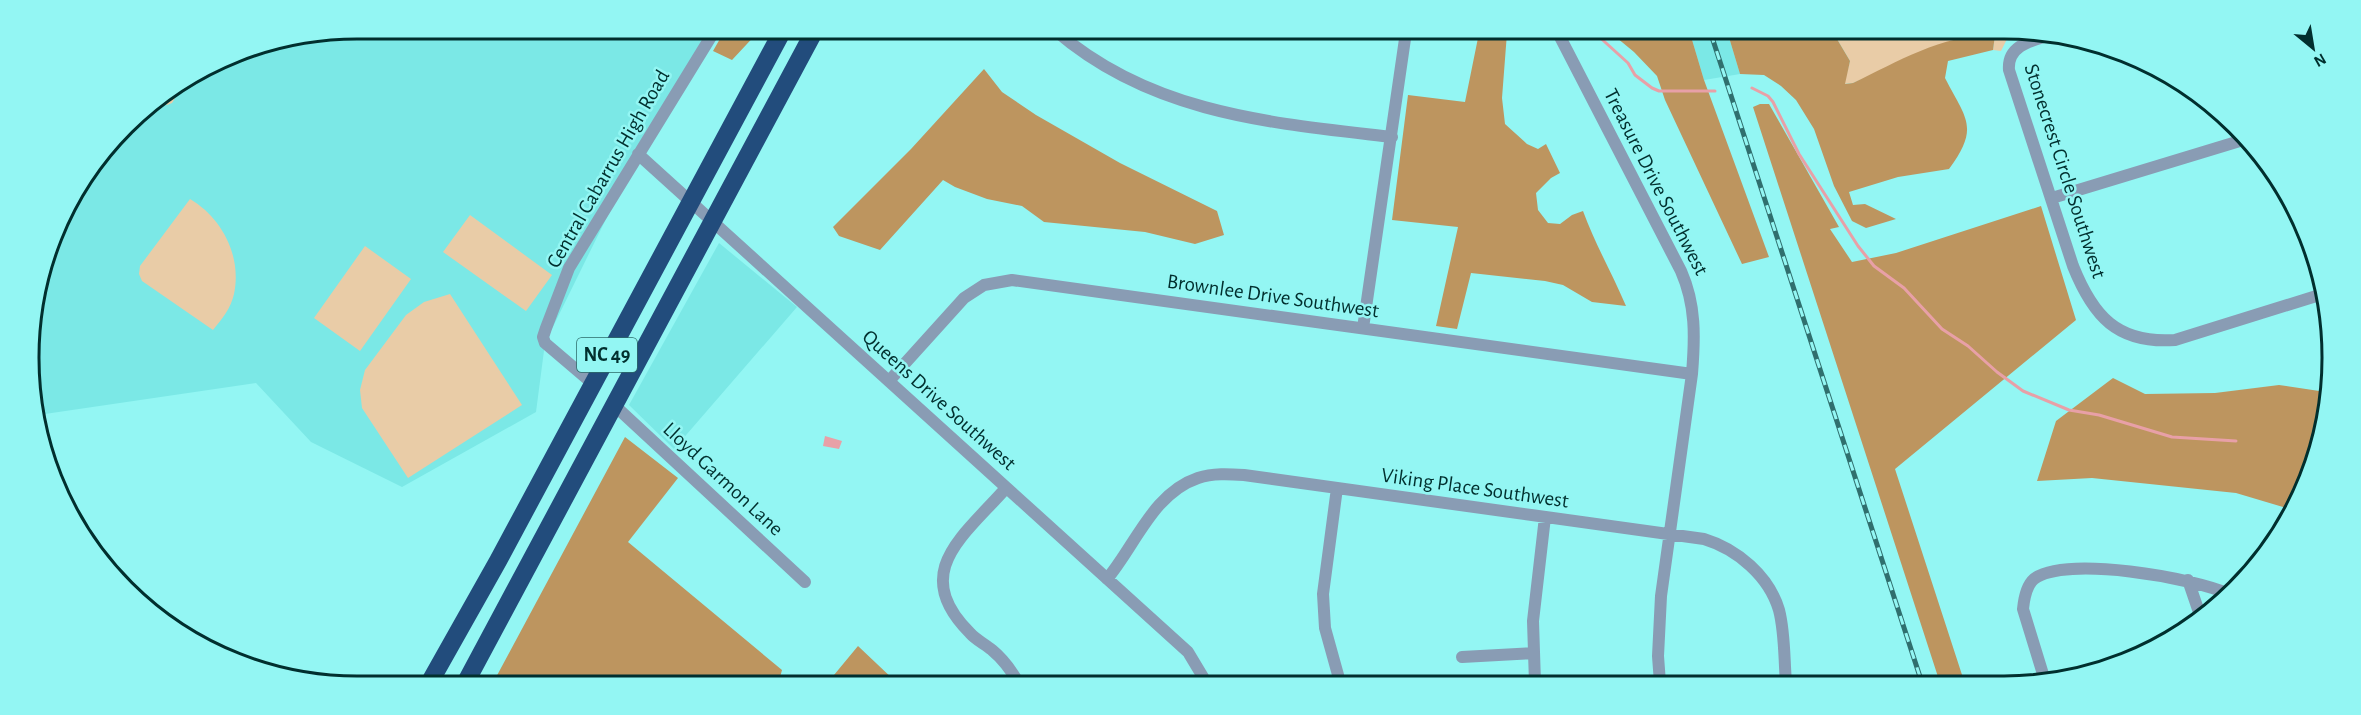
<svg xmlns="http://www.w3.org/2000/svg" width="2361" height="715" viewBox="0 0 2361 715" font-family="'Alegreya Sans',sans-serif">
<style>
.built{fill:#7be8e6}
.green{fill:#e9cca7}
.forest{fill:#bd955f}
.water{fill:#e8a0a7}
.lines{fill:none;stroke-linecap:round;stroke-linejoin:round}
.stream{stroke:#e8a0a7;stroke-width:3}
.minor{stroke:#899cb4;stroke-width:12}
.highway{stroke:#224c7c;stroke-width:18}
.rail-casing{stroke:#306f6e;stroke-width:5}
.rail{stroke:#93f6f3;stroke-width:3;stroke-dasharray:9;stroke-linecap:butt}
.labels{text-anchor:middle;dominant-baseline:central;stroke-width:5;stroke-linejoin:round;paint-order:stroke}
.shield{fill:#93f6f3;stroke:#2d6b69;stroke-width:1.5}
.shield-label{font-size:20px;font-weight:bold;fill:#012f2e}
.street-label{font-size:21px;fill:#012f2e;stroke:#93f6f3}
.rim{fill:none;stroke:#012f2e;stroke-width:3}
</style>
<rect width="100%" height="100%" fill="#93f6f3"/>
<path class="built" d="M358,29L711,30L638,154L545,343L536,412L402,487L311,442L256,383L38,415L31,315L63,212L140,110L232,53Z
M1690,33L1728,34L1740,74L1704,80Z
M719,243L797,307L674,449L629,405Z"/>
<path class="green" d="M1834,34L1987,35L1961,38L1853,83L1844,84L1850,61Z
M1995,35H2009L2001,51L1993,50Z
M184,83L172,103L167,105L158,100Z
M190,199C222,218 242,256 234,294C231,308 222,319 213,330L142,281L139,274L140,266Z
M470,215L552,275L526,311L443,252Z
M365,246L411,279L360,351L314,318Z
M450,294L522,405L408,478L362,408L360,390L365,370L406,315L424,302Z"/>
<path class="forest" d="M725,30H760L732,60L713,51Z
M1479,33H1507L1502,98L1505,124L1527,144L1538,149L1546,144L1560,173L1551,178L1536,193L1538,210L1548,223L1560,224L1572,215L1583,211C1595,244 1612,273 1626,306L1592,302L1563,285L1545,281L1471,273L1457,329L1436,326L1458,227L1392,220L1408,95L1465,102Z
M1611,33H1690L1704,80L1769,257L1742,264L1665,100L1657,76L1634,52Z
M1728,34H1834L1850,61L1845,84L1853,83C1899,61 1943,34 1995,35L1993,50L1948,61L1945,78C1966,119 1980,127 1949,169L1898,177L1849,192L1853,205L1865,204L1896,219L1866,228L1852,221L1834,186L1814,129L1796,100L1781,86L1764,75L1740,74Z
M984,69L1002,92L1036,115L1120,163L1217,211L1224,235L1195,244L1145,232L1044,222L1022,206L987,199L955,187L943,180L880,250L839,236L833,227L911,149Z
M1760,104H1769L1839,227L1830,229L1852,262L1896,253L2041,206L2076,320L1895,469L1965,684L1940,683L1753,107Z
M2113,378L2145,394L2215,393L2279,385L2326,392V422L2293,510L2236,493L2092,478L2037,481L2056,421Z
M625,437L678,478L628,542L782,670L779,681H494Z
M858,646L895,681H829Z"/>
<path class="water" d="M825,436L842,441L839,449L823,446Z"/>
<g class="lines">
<path class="stream" d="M694,30L696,36
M1595,33L1628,63L1635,75L1652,88L1659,91H1715
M1752,88L1768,96L1773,102L1799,154L1858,246L1874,266L1904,288L1942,329L1968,346L1997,372L2023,391L2069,410L2099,415L2172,437L2236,441"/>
<path class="minor" d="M1056,31C1152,114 1272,123 1392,137
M1558,33L1681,271C1696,305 1695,337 1692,374L1661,596L1658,656L1660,683
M2050,35C2030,41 2007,46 2009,70L2073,266C2093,316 2117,344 2175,340L2326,293
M638,154L1188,652L1206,682
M2052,198L2243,140
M1363,328L1406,32
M889,381L964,298L984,285L1012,280L1692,374
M592,383L545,343L543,337L546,328L569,268L715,30
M614,405L805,582
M1006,488C964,536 909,572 970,633C976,640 985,644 992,650C1003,659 1011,670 1018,682
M1337,488L1323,594L1325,628L1340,682
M1107,579C1135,546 1153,493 1198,478C1213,473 1229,474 1244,475L1704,539C1737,549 1769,576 1779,610C1785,633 1784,659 1786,683
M2188,580L2201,618
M1462,657L1533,653
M1535,683L1533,621L1545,517
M2046,684L2023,609C2024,599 2026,586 2034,579C2065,555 2194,578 2229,594"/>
<path class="highway" d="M431,680L498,561L783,30
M467,680L815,30"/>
<g class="rail-casing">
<path id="rail" d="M1711,34L1922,683"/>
</g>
<use href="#rail" class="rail"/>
</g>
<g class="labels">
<rect class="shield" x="577" y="338" width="60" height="34" rx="4.5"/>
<g class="shield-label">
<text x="607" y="355">NC 49</text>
</g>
<g class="street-label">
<text transform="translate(608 169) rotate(-60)">Central Cabarrus High Road</text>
<text transform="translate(2065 171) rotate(72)">Stonecrest Circle Southwest</text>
<text transform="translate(1656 182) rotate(63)">Treasure Drive Southwest</text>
<text transform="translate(1273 296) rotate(8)">Brownlee Drive Southwest</text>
<text transform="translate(939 400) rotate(42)">Queens Drive Southwest</text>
<text transform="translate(723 479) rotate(43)">Lloyd Garmon Lane</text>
<text transform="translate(1475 488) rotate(8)">Viking Place Southwest</text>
</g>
</g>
<path d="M0 0H2361V715H0ZM357 39H2004A318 318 0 0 1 2322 357V358A318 318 0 0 1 2004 676H357A318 318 0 0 1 39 358V357A318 318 0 0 1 357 39Z" fill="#93f6f3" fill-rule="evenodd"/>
<path class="rim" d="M357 39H2004A318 318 0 0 1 2322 357V358A318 318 0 0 1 2004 676H357A318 318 0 0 1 39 358V357A318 318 0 0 1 357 39Z"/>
<g transform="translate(2313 48) rotate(150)" stroke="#93f6f3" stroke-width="4.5" paint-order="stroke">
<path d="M0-4.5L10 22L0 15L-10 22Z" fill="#012f2e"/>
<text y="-9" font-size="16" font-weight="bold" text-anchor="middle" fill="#012f2e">N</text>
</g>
</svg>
